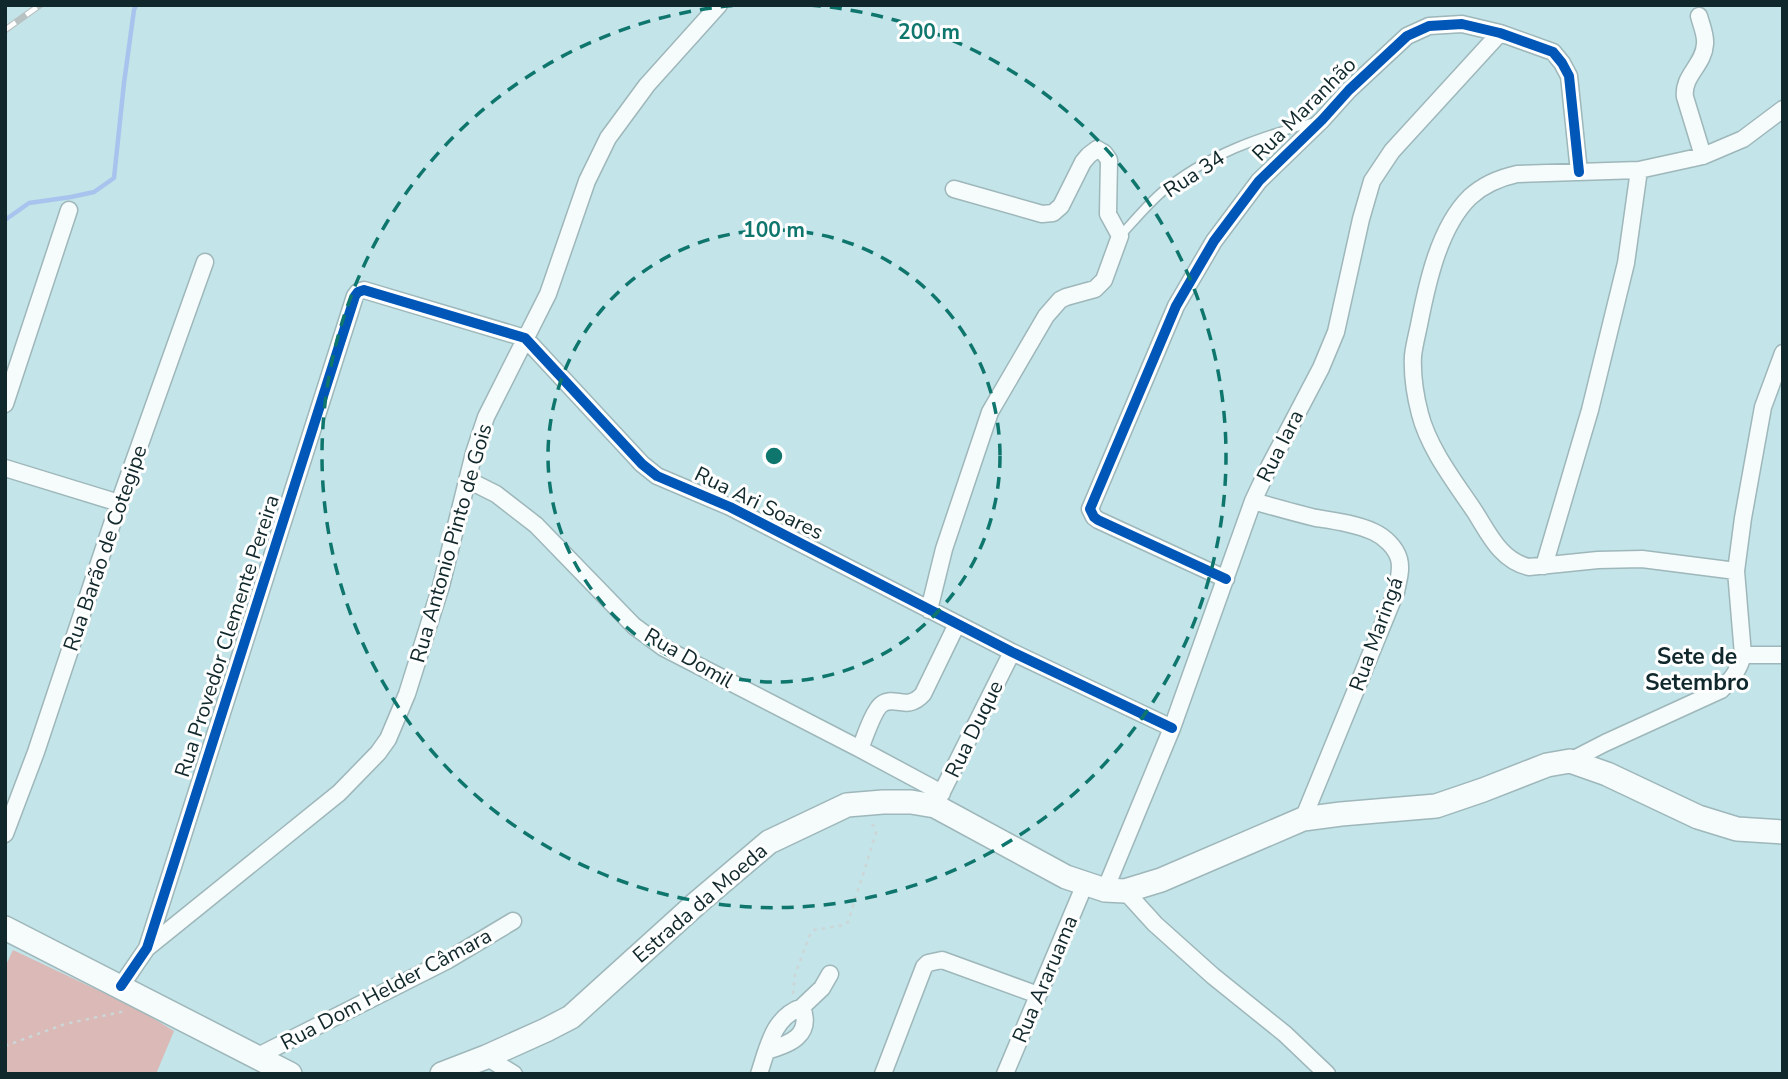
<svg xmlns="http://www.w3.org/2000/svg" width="1788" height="1079" viewBox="0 0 1788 1079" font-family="'Nunito Sans',sans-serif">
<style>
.green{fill:#dab9b6}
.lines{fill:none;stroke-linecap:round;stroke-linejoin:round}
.stream{stroke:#a8c4ee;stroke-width:4.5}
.lane-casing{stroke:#9eb7ba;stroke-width:11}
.street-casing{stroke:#9eb7ba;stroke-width:19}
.secondary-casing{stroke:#9eb7ba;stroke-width:26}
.path{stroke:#ccd6d7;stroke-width:2.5;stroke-dasharray:3.5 5;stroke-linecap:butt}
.lane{stroke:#f6fbfc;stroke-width:8}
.street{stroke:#f6fbfc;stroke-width:16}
.secondary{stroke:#f6fbfc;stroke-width:23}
.rail-casing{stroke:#b9c2c3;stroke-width:7}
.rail{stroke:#fff;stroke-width:4.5;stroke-dasharray:13;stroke-linecap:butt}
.cycleway-casing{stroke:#fff;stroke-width:15}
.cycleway{stroke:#0057b8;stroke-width:10}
.ring{fill:none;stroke:#0f766e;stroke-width:3.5;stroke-dasharray:12 9}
.labels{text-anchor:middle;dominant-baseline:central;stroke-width:6;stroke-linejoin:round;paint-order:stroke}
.street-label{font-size:21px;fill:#10282b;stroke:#fff}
.neighbourhood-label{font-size:23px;font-weight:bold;fill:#10282b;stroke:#fff}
.centre{fill:#0f766e;stroke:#fff;stroke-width:3.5}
.ring-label{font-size:21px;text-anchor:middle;font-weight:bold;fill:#0f766e;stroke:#fff;stroke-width:6;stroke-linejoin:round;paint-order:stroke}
</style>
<rect width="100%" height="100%" fill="#c3e4e8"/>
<path class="green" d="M13,950L138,1009L174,1031L156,1074H5V967Z"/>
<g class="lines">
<path class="stream" d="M5,220L29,203L71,197L94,192L114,178L124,83L134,10L136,5"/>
<g class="lane-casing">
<path id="lane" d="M1120,236C1134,221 1147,205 1162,192C1206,155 1261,136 1315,122"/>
</g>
<g class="street-casing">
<path id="street" d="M1699,16C1701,24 1706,35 1705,44C1704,65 1682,76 1685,97L1703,156
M5,404L69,210
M5,468L119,503
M468,480L496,494L536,525L634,626L664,648L860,749L942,793
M1253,501C1274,507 1295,513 1316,518C1335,521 1357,524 1374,532C1385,537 1396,548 1399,559C1402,570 1398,581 1396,592L1303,819
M1544,566L1590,410L1626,263L1639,170
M1736,571L1642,559L1598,560L1529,567C1501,561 1489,534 1475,512C1455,482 1429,449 1420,414C1415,395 1412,376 1413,356C1414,346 1417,335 1419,325C1427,284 1439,227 1470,197C1483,185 1499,178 1517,174L1639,170L1703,156L1743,139L1783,109
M1226,579L1098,520L1094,517L1090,509L1176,306L1214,241L1259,181L1322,120L1349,90L1407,36L1429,26L1462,24L1500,33L1553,52L1562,63L1569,76L1579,172
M929,610L944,549L990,412L1046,316L1060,300L1066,297L1095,289L1104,280L1120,236L1108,214L1109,160L1104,153L1097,149L1089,155L1083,162L1061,206L1053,213L1042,214L954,189
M1743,655L1736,571L1743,518L1763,407L1783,353
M860,749C864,739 874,709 882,704C895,695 907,712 923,694L957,624
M1570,761L1605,743L1721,690C1732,679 1739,670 1743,655H1783
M938,800L1012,652
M5,834L36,752L119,503L205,262
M1105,890L1172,728L1253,501L1269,467L1321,368L1336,332L1361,219L1372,181L1392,151L1500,33
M1125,891L1155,924L1213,976L1285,1034L1327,1074
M147,948L339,793L378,753L388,739L407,694L441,586L474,453L486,417L548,294L587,181L608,138L647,85L719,5
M121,986L147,948L355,296L358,292L364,290L525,338L642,464L657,476L730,507L1012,652L1172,728
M767,1051C789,1044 813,1036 802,1007L822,988L830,974
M258,1056L448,960L513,921
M486,1057L514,1074
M759,1074C768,1047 773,1017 802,1007
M883,1074L924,967L928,963L942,960L1038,995
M1005,1074L1085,884"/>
</g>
<g class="secondary-casing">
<path id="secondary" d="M5,928L290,1074
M442,1074L486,1057L546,1030L571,1017L697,903L769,842L847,805L883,802H911L935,806L1066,877L1105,890L1125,891L1161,880L1303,819L1341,814L1436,806L1483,790L1547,765L1570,761L1607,774L1698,817L1737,829L1783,832"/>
</g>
<path class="path" d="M793,994L795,974L811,932L814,930L844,925L848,922L876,833L874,826L869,823
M5,1046L65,1024L126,1011"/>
<use href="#lane" class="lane"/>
<use href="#street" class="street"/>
<use href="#secondary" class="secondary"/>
<g class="rail-casing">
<path id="rail" d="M5,30L40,5"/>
</g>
<use href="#rail" class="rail"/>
<g class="cycleway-casing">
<path id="cycleway" d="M1226,579L1098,520L1094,517L1090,509L1176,306L1214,241L1259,181L1322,120L1349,90L1407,36L1429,26L1462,24L1500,33L1553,52L1562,63L1569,76L1579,172
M121,986L147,948L355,296L358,292L364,290L525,338L642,464L657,476L730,507L1012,652L1172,728"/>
</g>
<use href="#cycleway" class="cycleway"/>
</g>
<g class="ring">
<circle cx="774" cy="456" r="226"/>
<path d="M809 5A452 452 0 1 1 739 5"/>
</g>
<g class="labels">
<g class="street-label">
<text transform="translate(1304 109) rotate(-45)">Rua Maranhão</text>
<text transform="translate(1194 174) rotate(-33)">Rua 34</text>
<text transform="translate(1280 446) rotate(-63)">Rua Iara</text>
<text transform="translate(759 503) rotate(26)">Rua Ari Soares</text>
<text transform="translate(451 543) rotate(-74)">Rua Antonio Pinto de Gois</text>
<text transform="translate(105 548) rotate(-71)">Rua Barão de Cotegipe</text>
<text transform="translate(1376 634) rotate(-70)">Rua Maringá</text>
<text transform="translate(227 636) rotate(-72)">Rua Provedor Clemente Pereira</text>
<text transform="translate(689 658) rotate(30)">Rua Domil</text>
<text transform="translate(974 729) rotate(-64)">Rua Duque</text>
<text transform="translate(700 903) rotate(-41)">Estrada da Moeda</text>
<text transform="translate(1045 979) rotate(-67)">Rua Araruama</text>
<text transform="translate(386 989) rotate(-28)">Rua Dom Helder Câmara</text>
</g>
<g class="neighbourhood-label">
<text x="1697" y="656">Sete de<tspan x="1697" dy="26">Setembro</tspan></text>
</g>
</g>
<circle cx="774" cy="456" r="10" class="centre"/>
<g class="ring-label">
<text x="929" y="39">200 m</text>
<text x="774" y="237">100 m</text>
</g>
<rect width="1788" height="1079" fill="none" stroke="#10282b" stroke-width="14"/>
</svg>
